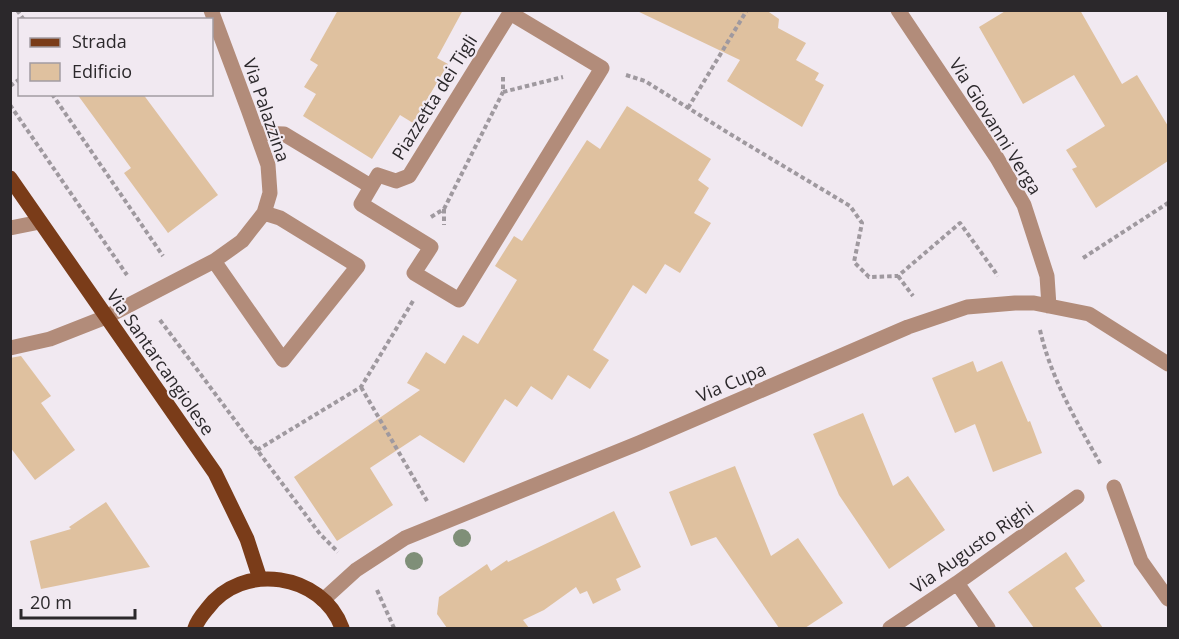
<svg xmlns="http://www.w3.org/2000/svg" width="1179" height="639" viewBox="0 0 1179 639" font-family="'Open Sans',sans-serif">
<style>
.building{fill:#dfc19f}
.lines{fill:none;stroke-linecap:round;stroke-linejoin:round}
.path{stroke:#9f999f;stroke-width:4;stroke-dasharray:4.5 3;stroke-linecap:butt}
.minor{stroke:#b28c7a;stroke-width:15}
.major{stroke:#7a3c19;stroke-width:15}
.tree{fill:#7f8f78}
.labels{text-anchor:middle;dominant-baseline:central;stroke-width:4.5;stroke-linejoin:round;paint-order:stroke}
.street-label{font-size:18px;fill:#2b282b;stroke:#f1e9f1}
</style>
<rect width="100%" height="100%" fill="#f1e9f1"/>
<path class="building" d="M338,10H463L437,58L448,64L413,123L400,115L372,159L303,116L316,94L304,87L318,65L310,60Z
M635,10H766L779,19L778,28L806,43L796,60L819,73L815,80L824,85L802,127L727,81L740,60Z
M1007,10H1080L1122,84L1137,75L1168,126V161L1096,208L1072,169L1077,167L1066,150L1105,126L1074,75L1023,104L979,27Z
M77,94H143L218,195L168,233L124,173L131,168Z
M627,106L711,159L698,180L709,188L694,213L711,223L680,273L665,264L646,294L633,285L593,350L609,360L590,389L568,375L552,400L531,386L517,407L505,399L464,463L420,435L370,468L393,505L337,541L294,477L420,390L407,383L426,352L445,364L463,335L478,344L517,280L495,266L514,236L522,241L587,140L600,149Z
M21,356L51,396L41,403L75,450L35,480L10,447V358Z
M973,361L977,372L1002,361L1028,422L1030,421L1042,453L993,472L975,424L955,433L932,378Z
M863,413L893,486L908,476L945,530L889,569L839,495L813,434Z
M735,466L771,556L798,538L843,603L805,628H779L716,537L691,546L669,492Z
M106,502L150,567L41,589L30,541L71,529L69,527Z
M614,511L641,567L616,579L621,590L593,604L587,591L580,594L576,587L544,610L523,620L529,628H447L437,614L439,597L487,564L491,571L507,560L508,562Z
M1066,552L1085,581L1075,588L1103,628H1034L1008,592Z"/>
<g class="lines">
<path class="path" d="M17,10L24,20
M626,75L645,81L730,134L850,206L862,223L854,262L869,277L898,276L960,223L998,276
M503,77V92L563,77
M10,86L20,79
M52,94L163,256
M10,105L127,275
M688,108L747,10
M444,209V225
M431,217L444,209L503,92
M1083,258L1168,203
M898,276L913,296
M160,320L320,534L338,552
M1040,330C1051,379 1077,422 1101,465
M361,387L427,501
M257,450L361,387L413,301
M377,590L394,628"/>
<path class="minor" d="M898,10L997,158L1024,205L1047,276L1049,306
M510,13L602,68L459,300L414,273L431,247L361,204L378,175L396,181L409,176Z
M257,133L284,134L367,184
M10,228L40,222
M214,261L283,360L358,266L280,218L264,213
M10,348L50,339L106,317L214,261L242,241L264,213L270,193L268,165L248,109L211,10
M1114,487L1141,561L1168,599
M957,583L988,628
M323,600L356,570L405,538L639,443L908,327L967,307L1015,303H1034L1089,314L1168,364
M890,628L957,583L1077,497"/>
<path class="major" d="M10,178L215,473L247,539L260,579
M195,628C197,621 202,615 207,609C242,561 322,573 342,628"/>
</g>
<g class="tree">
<circle cx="462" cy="538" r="9"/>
<circle cx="414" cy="561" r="9"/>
</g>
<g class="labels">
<g class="street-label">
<text transform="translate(434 97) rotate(-58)">Piazzetta dei Tigli</text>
<text transform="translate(267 110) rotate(71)">Via Palazzina</text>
<text transform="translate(996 126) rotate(58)">Via Giovanni Verga</text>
<text transform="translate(161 362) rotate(55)">Via Santarcangiolese</text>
<text transform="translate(731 382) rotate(-23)">Via Cupa</text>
<text transform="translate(972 547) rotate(-35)">Via Augusto Righi</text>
</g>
</g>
<rect width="1179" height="639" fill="none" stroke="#2b282b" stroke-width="24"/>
<rect x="18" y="18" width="195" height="78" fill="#f1e9f1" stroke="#a29ca2" stroke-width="1.5"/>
<rect x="30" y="38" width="30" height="9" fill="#7a3c19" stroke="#a29ca2" stroke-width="1.5"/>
<text x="72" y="48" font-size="18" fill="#2b282b">Strada</text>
<rect x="30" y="63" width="30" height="18" fill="#dfc19f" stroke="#a29ca2" stroke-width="1.5"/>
<text x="72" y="78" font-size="18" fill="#2b282b">Edificio</text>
<path d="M21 609v9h114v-9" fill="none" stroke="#2b282b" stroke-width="3"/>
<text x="30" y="609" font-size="18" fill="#2b282b" stroke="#f1e9f1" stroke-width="4.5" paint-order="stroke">20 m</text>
</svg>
